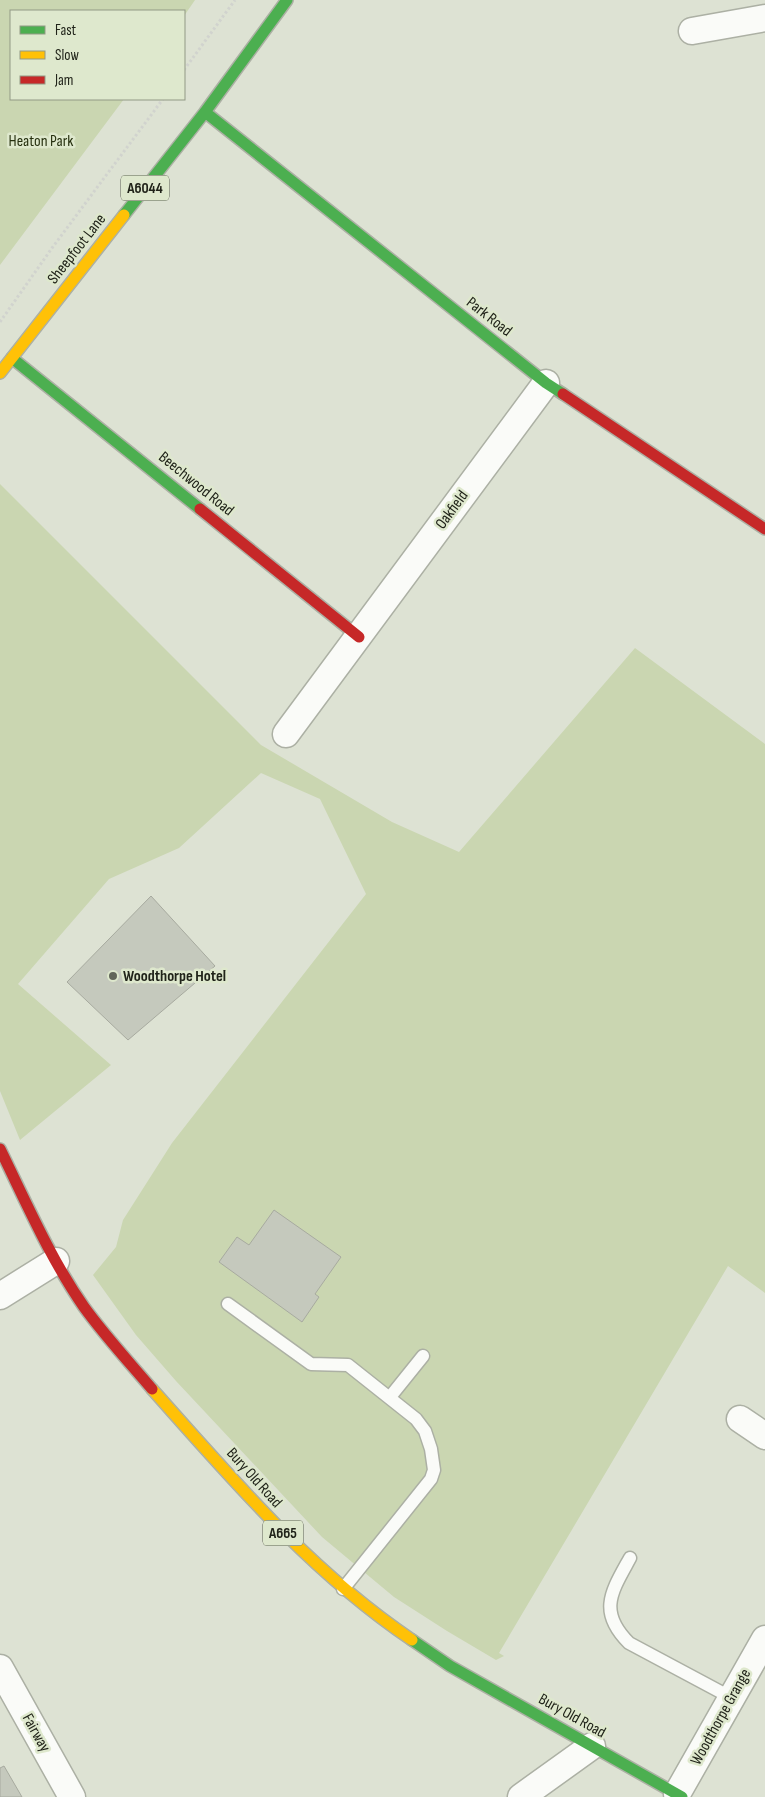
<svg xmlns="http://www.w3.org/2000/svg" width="765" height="1797" viewBox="0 0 765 1797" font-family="'Sofia Sans Condensed',sans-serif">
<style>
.green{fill:#cad6b1}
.building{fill:#c5c9bd;stroke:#a7aa9f}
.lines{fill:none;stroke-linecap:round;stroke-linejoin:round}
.lane-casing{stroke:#acb0a4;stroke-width:15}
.street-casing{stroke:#acb0a4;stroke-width:29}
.fast-casing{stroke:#acb0a4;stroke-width:14}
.slow-casing{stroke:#acb0a4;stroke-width:14}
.jam-casing{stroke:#acb0a4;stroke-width:14}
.path{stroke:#d1d3ce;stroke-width:3;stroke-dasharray:2.5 2.5;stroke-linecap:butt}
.lane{stroke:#fafbf8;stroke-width:12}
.street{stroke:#fafbf8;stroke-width:26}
.fast{stroke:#4caf50;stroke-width:11}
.slow{stroke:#ffc107;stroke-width:11}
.jam{stroke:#c62828;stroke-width:11}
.poi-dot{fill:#62665a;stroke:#dee8cd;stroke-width:2}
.labels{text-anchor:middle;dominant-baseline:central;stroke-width:5;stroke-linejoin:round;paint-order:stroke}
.shield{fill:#dee8cd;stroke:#595e4f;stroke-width:1}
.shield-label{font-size:15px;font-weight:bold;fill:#202319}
.park-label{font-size:16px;fill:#26300f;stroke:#dee8cd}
.street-label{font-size:16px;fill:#202319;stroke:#dee8cd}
.poi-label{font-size:16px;font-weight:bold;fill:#202319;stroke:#dee8cd;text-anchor:start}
</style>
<rect width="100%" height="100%" fill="#dde2d3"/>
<path class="green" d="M0,0H195L184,16V11H11V99H124L0,265Z
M0,484L261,745L392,822L459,852L635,648L765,744V1293L728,1266L499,1653L504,1656L496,1660L447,1631L394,1597L322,1537L176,1381L136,1335L93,1275L116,1247L123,1220L172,1143L366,894L320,799L261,773L179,848L109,879L18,984L111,1065L20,1140L0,1091Z"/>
<path class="building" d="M151,896L215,966L128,1040L67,982Z
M274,1210L341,1257L315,1294L319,1297L302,1322L219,1262L237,1237L249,1245Z
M4,1766L22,1797H0V1768Z"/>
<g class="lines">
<g class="lane-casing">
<path id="lane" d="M228,1304L311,1364L348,1365L416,1419L425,1431L431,1449L434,1470L431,1479L343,1589
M390,1397L423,1356
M630,1558C612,1591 597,1611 629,1643L732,1698"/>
</g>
<g class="street-casing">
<path id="street" d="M692,31L765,18
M286,734L546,383
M0,1296L56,1261
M740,1419L765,1436
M0,1668L72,1797
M677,1794L765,1639
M521,1797L592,1746"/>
</g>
<g class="fast-casing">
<path id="fast" d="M205,112L546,383L563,394
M124,215L205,112L287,0
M12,358L200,509
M412,1640L450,1666L682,1797"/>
</g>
<g class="slow-casing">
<path id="slow" d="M0,373L124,215
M152,1389C233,1480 310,1571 412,1640"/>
</g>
<g class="jam-casing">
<path id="jam" d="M563,394L765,529
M200,509L359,637
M0,1149C26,1202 50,1258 84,1307C105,1336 129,1362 152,1389"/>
</g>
<path class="path" d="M184,70L235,0
M0,322L52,248L163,99"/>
<use href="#lane" class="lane"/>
<use href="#street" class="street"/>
<use href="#fast" class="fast"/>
<use href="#slow" class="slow"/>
<use href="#jam" class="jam"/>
</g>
<circle class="poi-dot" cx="113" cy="976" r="5"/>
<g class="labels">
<g class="shield">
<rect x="121" y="175.5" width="48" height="25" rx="4"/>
<rect x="263" y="1520.5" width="40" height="25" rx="4"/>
</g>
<g class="shield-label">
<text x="145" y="188">A6044</text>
<text x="283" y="1533">A665</text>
</g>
<g class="park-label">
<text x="41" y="141">Heaton Park</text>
</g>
<g class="street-label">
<text transform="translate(77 249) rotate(-52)">Sheepfoot Lane</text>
<text transform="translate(489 317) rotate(38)">Park Road</text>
<text transform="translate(196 484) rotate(39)">Beechwood Road</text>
<text transform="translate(452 510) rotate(-54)">Oakfield</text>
<text transform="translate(254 1478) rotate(48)">Bury Old Road</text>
<text transform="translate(572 1716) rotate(29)">Bury Old Road</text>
<text transform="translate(721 1717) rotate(-61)">Woodthorpe Grange</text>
<text transform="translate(36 1733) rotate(61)">Fairway</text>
</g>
<g class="poi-label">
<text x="123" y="976">Woodthorpe Hotel</text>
</g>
</g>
<rect x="10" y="10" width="175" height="90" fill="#dee8cd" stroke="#929985"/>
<rect x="20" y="26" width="25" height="8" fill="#4caf50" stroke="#929985"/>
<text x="55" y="35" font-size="15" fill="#202319">Fast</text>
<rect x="20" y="51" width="25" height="8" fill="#ffc107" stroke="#929985"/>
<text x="55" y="60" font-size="15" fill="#202319">Slow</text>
<rect x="20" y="76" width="25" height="8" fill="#c62828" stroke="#929985"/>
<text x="55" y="85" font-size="15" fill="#202319">Jam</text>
</svg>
